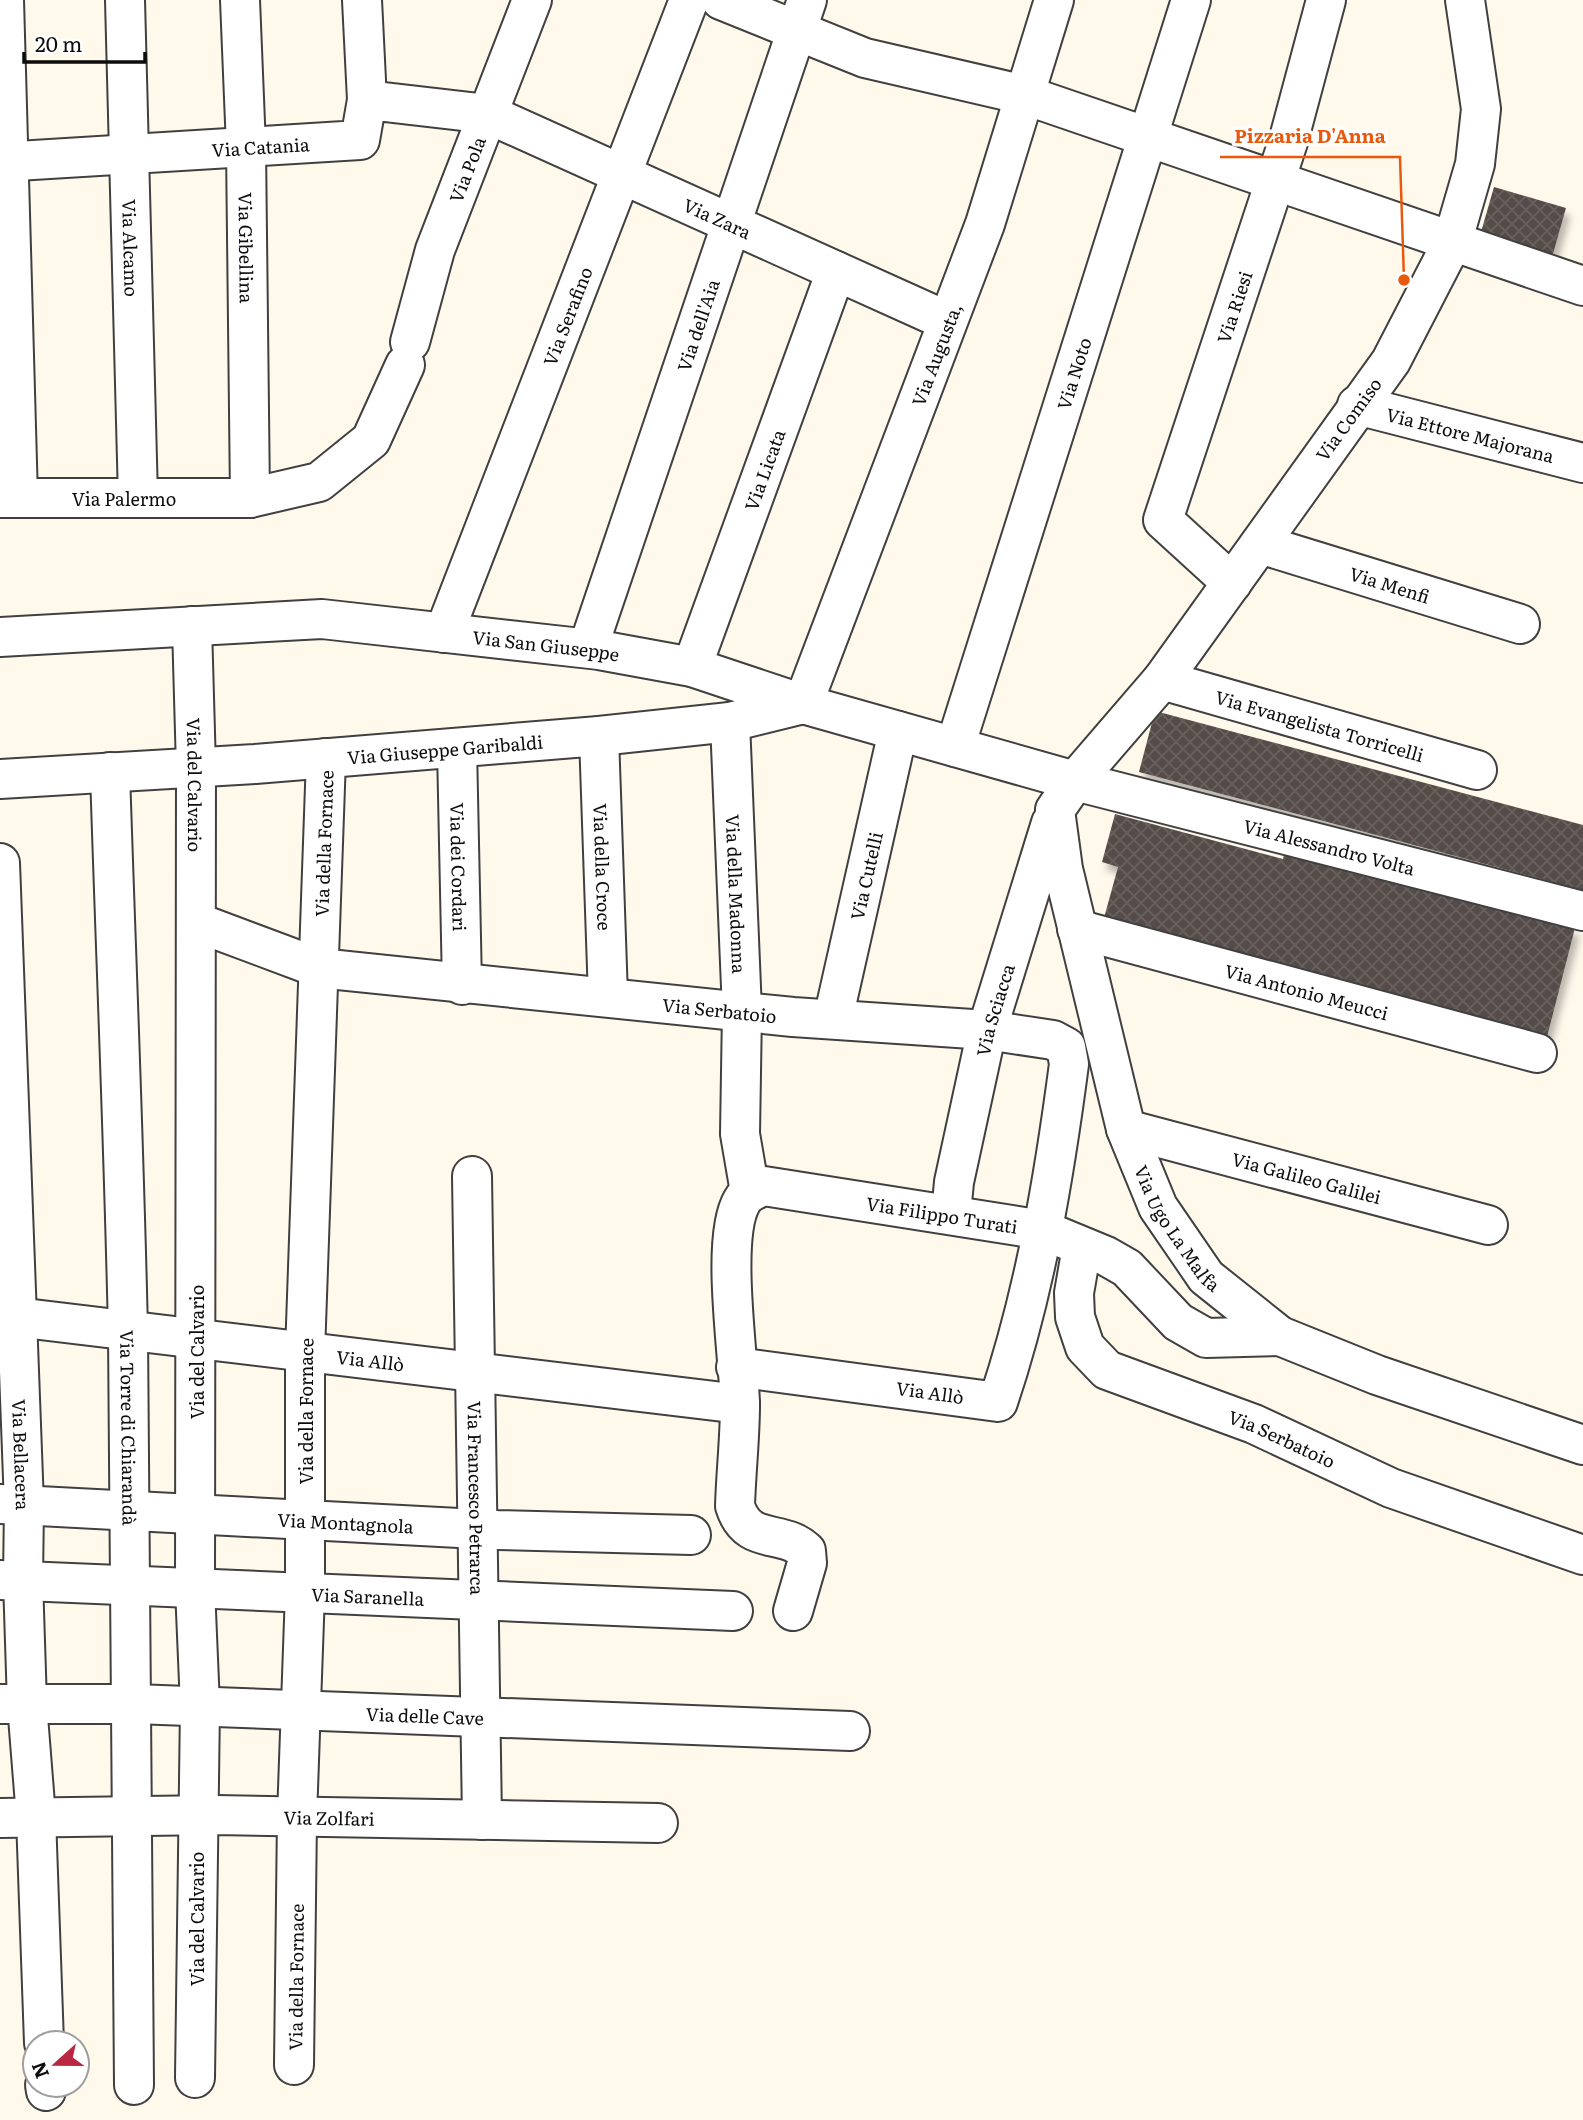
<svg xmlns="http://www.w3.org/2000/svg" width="1583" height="2120" viewBox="0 0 1583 2120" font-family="Literata,serif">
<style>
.building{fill:url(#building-cross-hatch);filter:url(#shadow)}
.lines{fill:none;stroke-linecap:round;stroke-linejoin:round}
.minor-casing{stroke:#404040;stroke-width:42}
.minor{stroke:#fff;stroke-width:38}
.labels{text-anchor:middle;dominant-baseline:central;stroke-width:7;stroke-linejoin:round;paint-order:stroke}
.street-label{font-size:18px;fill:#0d0d0d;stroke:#fff}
.leader{fill:none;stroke:#e8590c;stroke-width:2.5}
.callout-dot{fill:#e8590c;stroke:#fff;stroke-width:2.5}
.callout-label{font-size:19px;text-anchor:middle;font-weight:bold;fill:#e8590c;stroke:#fff;stroke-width:7;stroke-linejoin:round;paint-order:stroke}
</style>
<defs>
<pattern id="building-cross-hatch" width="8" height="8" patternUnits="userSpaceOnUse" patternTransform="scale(1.75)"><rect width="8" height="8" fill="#554c49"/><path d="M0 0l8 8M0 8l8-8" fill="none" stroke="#68615f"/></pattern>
<filter id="shadow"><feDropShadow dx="4.5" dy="8" stdDeviation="3.5" flood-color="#0004"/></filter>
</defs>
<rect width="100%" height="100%" fill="#fff9ec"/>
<path class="building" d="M1494,187L1566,208L1551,261L1479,239Z
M1155,711L1583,825V890L1139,772Z
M1115,814L1283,859L1285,850L1575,928L1547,1037L1104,918L1118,867L1102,862Z"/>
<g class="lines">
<g class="minor-casing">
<g id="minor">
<path d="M4,0L18,498"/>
<path id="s1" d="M125,0L138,498"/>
<path id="s2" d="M240,0L246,147L250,498"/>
<path d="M362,0L367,100"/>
<path d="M721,0L865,58L1025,95L1583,286"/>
<path id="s3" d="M1465,0L1481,109L1475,164L1452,243L1391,361L1162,680L1075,781L1055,810L1063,869L1126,1129L1158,1207L1206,1277L1280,1336L1377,1375L1583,1445"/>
<path id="s4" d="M0,162L360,140L367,100L488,114L947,321"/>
<path id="s5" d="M410,342L435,250L532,0"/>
<path id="s6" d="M1357,405L1583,463"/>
<path id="s7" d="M0,498H250L319,482L371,440L405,365"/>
<path id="s8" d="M1260,544L1520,624"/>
<path id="s9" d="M1232,583L1163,520L1288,142L1326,0"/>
<path id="s10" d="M192,626L196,768L195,1588L200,1706L195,2078"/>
<path id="s11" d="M444,633L689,0"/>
<path id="s12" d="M0,637L322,619L599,650L692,667L803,704L1075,781L1583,911"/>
<path id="s13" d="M588,648L807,0"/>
<path id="s14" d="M692,667L836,271"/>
<path id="s15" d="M1162,680L1477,770"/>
<path id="s16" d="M803,704L985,224L1054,0"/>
<path id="s17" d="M730,722L742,1011L740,1134L750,1192"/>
<path id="s18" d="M599,736L608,997"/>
<path id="s19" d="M955,747L1191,0"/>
<path id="s20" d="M457,748L462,985"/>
<path id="s21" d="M110,772C116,959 124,1146 128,1333C132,1584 134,1835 134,2085"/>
<path id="s22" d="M0,779L255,764L599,736L730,722L803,704"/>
<path id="s23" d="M0,863L24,1505L23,1580L27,1704L36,1817L44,2043"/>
<path id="s24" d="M196,922L319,968L793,1017L987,1030L1053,1040L1066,1047L1069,1064C1054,1178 1035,1292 998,1402L736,1367"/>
<path id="s25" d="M1077,929L1537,1053"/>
<path id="s26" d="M833,1019L898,731"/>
<path id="s27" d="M1126,1129L1488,1225"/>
<path id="s28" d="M472,1176L482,1820"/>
<path id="s29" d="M951,1213L954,1182L987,1030L1051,823"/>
<path id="s30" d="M1082,1247L1074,1293L1075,1317L1085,1347L1107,1370L1254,1424L1391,1488L1583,1555"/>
<path id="s31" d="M0,1315L740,1404"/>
<path id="s32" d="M0,1504L497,1530L691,1535"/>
<path id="s33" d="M0,1580L733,1611"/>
<path id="s34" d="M793,1611L807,1563L806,1551C782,1528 748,1547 735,1506C736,1472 740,1438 740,1404C739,1358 720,1238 742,1201C747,1192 755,1190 764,1186L1043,1230L1106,1256L1127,1268L1178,1322L1206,1338L1280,1336"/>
<path id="s35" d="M0,1704H134L850,1731"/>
<path id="s36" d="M0,1818L216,1815L658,1823"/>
<path id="s37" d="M294,2065L297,1817L305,1592V1353L326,758"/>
<path d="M45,2085L46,2091"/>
</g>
</g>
<use href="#minor" class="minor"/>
</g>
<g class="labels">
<g class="street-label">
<text stroke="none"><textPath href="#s4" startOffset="261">Via Catania</textPath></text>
<text stroke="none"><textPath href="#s5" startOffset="182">Via Pola</textPath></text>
<text stroke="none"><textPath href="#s4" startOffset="775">Via Zara</textPath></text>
<text stroke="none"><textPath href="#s1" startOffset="248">Via Alcamo</textPath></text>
<text stroke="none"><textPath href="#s2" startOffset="248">Via Gibellina</textPath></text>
<text stroke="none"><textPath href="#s9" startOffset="318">Via Riesi</textPath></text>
<text stroke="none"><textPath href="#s11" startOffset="340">Via Serafino</textPath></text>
<text stroke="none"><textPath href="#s13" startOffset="341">Via dell'Aia</textPath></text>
<text stroke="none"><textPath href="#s16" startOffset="374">Via Augusta,</textPath></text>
<text stroke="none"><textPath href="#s19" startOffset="392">Via Noto</textPath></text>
<text transform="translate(1348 419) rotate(-54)">Via Comiso</text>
<text stroke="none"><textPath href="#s6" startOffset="117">Via Ettore Majorana</textPath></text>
<text stroke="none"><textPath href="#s14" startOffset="210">Via Licata</textPath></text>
<text stroke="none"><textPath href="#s7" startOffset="124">Via Palermo</textPath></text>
<text stroke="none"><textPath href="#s8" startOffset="136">Via Menfi</textPath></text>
<text stroke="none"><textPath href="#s12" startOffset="548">Via San Giuseppe</textPath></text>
<text stroke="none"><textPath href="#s15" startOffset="164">Via Evangelista Torricelli</textPath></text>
<text stroke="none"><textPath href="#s22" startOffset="446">Via Giuseppe Garibaldi</textPath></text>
<text stroke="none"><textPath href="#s10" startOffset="159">Via del Calvario</textPath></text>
<text stroke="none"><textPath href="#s37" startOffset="1222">Via della Fornace</textPath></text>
<text stroke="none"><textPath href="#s12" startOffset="1358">Via Alessandro Volta</textPath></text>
<text stroke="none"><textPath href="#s20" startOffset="119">Via dei Cordari</textPath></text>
<text stroke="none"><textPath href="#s18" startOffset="131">Via della Croce</textPath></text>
<text stroke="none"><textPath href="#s26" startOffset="147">Via Cutelli</textPath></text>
<text stroke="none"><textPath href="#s17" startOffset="172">Via della Madonna</textPath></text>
<text stroke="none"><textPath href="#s25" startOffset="238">Via Antonio Meucci</textPath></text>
<text stroke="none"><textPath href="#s24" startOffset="534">Via Serbatoio</textPath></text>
<text stroke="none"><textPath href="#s29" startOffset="208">Via Sciacca</textPath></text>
<text stroke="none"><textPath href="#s27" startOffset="187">Via Galileo Galilei</textPath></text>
<text stroke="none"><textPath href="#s34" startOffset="665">Via Filippo Turati</textPath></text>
<text stroke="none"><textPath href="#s3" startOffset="1381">Via Ugo La Malfa</textPath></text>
<text transform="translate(196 1352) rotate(-90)">Via del Calvario</text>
<text stroke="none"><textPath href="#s31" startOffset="373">Via Allò</textPath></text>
<text transform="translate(930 1392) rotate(8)">Via Allò</text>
<text stroke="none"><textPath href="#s37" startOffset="654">Via della Fornace</textPath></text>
<text stroke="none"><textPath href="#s21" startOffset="656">Via Torre di Chiarandà</textPath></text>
<text stroke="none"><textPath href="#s30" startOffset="322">Via Serbatoio</textPath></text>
<text stroke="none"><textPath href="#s23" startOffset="592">Via Bellacera</textPath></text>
<text stroke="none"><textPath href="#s28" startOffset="322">Via Francesco Petrarca</textPath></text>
<text stroke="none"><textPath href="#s32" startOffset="346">Via Montagnola</textPath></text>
<text stroke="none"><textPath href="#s33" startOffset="368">Via Saranella</textPath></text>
<text stroke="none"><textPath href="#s35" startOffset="425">Via delle Cave</textPath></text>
<text stroke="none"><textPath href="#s36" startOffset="329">Via Zolfari</textPath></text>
<text transform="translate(196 1919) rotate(-90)">Via del Calvario</text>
<text stroke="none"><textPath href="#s37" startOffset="88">Via della Fornace</textPath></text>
</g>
</g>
<path class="leader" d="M1404 280L1400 157H1220"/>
<circle class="callout-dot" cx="1404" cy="280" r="7"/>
<g class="callout-label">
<text x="1310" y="143">Pizzaria D'Anna</text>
</g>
<g transform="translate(56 2064) rotate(249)"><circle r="33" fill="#ffffff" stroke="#9e9e9e" stroke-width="2"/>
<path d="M0-5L12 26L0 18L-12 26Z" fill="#bb2642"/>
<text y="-10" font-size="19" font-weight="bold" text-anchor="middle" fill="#0d0d0d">N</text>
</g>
<path d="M24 52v10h121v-10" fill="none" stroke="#0d0d0d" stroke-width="3.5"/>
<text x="35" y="52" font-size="21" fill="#0d0d0d" stroke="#ffffff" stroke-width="5" paint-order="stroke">20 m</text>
</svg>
